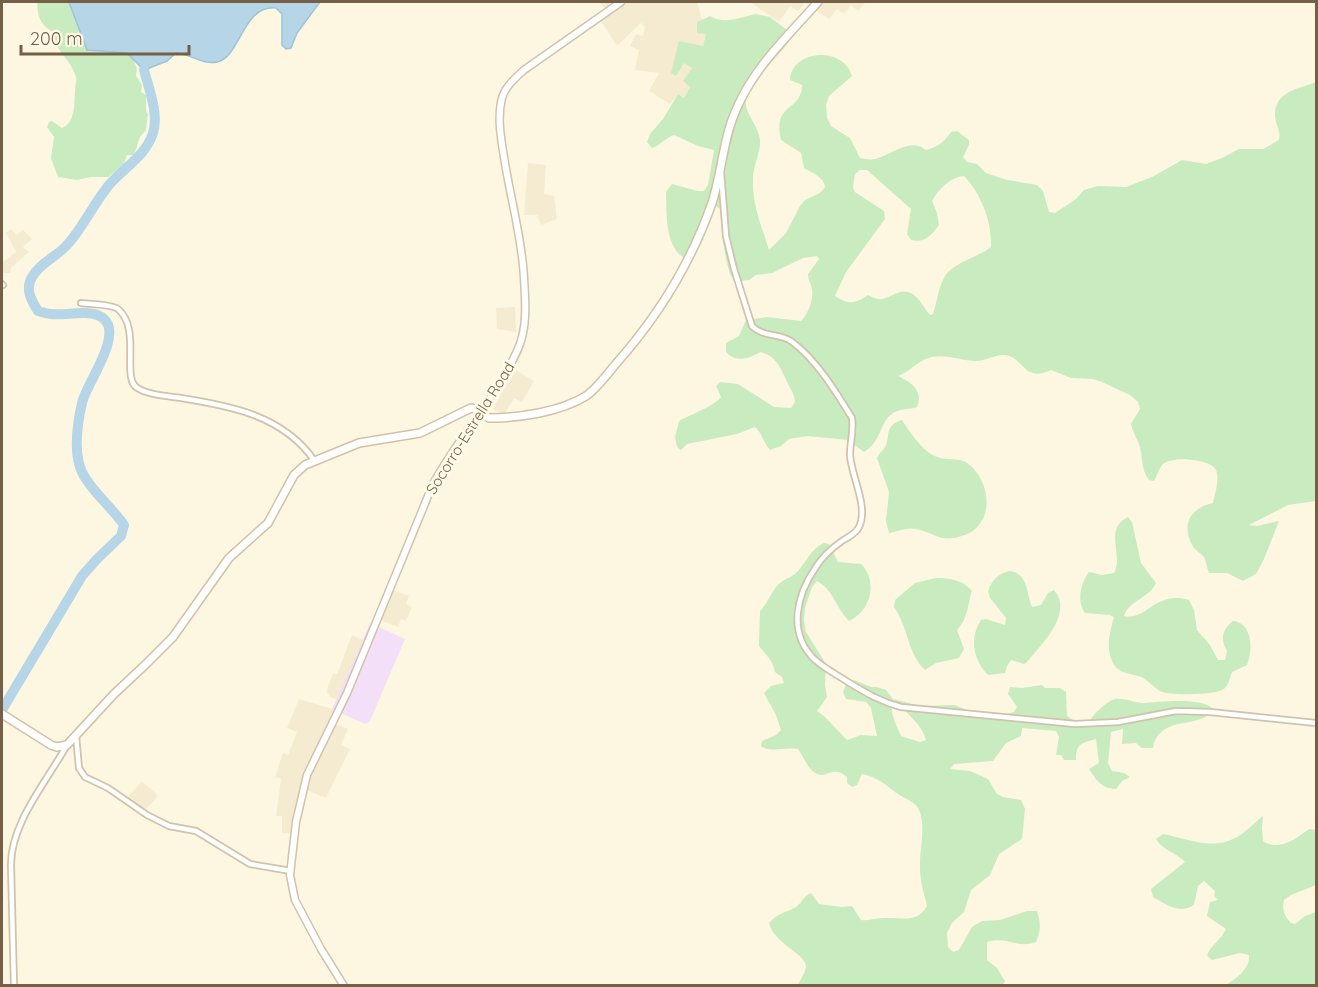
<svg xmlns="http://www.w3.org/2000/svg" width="1318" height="987" viewBox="0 0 1318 987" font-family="Quicksand,sans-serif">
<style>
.residential{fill:#f5ebd0}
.education{fill:#f4dff9}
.green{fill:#c9ebc0;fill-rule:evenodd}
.water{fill:#b6d6e7;stroke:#9cc4d9;stroke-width:1.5}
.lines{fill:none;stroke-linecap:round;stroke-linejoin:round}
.river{stroke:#b6d6e7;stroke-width:10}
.minor-casing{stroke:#d0c3ab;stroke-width:8}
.tertiary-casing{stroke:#d0c3ab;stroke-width:9}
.secondary-casing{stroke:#d2c2a5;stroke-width:10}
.minor{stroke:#fff;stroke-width:4.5}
.tertiary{stroke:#fff;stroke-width:6}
.secondary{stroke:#fff;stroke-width:7}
.labels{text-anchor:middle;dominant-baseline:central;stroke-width:6;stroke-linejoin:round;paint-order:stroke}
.street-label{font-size:15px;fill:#756047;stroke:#fffae8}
</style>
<rect width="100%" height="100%" fill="#fdf7e2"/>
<path class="residential" d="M600,2H697L706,34L703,46L684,62L692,68L690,87L684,98L678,94L670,104L649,91L659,73L635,70L639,50L630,46L636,34L643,36L645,27L641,23L617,46L599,18L607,12Z
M750,2H866L858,11L851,5L844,14L837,9L829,19L805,3L798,11L790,6L779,22Z
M528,163L546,165L544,194L554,196L557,219L541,225L537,215H524Z
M11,229L17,235L23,230L32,239L23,247L29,252L11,268L10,273H2V263L16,252L6,233Z
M515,307L516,332L497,329L496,308Z
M514,369L534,381L522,402L514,398L504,415L493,409Z
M392,590L409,596L406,604L412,607L406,621L401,619L398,627L380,620Z
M352,635L366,641L339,700L330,697L327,692L328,686L333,674H337Z
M299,699L336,710L330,721L348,729L341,745L350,749L326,798L304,789L296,834L282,833V816H276L281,779L275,777L283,753L288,755L297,732L287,728Z
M142,781L158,796L144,811L127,798Z"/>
<path class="education" d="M370,623L405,639L370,721L365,724L332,709Z"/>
<path class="green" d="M37,2H131L134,61L137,69L136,76L142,85L141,92L146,95V111L148,114L146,130L140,137L134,155H127L124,164L108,177H91L77,180L58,177L51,158L54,137L47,127L49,122L52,121L62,128C76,122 74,103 75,91C75,86 77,82 76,77C71,59 55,52 53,32C39,24 38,16 37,2Z
M756,14L770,17L791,33L789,42C779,55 747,86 746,101C744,112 758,125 760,139C761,153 753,165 753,179C752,205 762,227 769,250L786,233L800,206L805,200L820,193L825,187C824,177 812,173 804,168L801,153L781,140C772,102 802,112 802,85L790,80C791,50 843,45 852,76L829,96L826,105L827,118L831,126L850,138L860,158C866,159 870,160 875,159C892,155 910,137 926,150C938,147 944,142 951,132L957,131L969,140V145L963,157L967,162L977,164L986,173L1007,180L1037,185L1043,191L1049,212L1055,213L1076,199L1084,190L1098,186L1126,187L1152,177L1182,160L1206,164L1222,158L1239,149H1263L1279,140C1281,131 1276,126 1275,116C1274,91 1299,89 1316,82V501L1288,505L1249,525L1257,526L1279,521L1264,559L1256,574L1243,581L1227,573H1209C1207,568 1206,563 1205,559C1202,553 1195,551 1192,545C1181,523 1191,508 1213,503C1215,493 1220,479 1216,470C1210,458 1171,456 1163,464C1159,468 1157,476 1154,481L1149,480C1141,470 1143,459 1140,447C1137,438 1133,433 1131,424L1140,409L1138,402L1130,395L1102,382L1093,379L1071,378L1051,370C1022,384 1023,354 1003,355C994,355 986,361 976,361C960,361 942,352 926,359C916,363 909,372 898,376C911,382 924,391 917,407C909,410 901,408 893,413C879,423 882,441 864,452L848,440L807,436L789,439L781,446L770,450C763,442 762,433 755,427L737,434L687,444L681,450L677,447L675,437L679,421C690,415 716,405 721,397L716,386L720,382L738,384L774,407L791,408L795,402C794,394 792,391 788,384C781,369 777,356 760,352C748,359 737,363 726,352V343L739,336L746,320L767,317L801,321C808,314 814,299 812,289C811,283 808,280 808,274L819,259L817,256L803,258L772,273L756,275L749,280L740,281L731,276C723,254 722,232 720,209L716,206L696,254L690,261C664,251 667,216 666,192L672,184L698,191H704L708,185L714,150L698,146L674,135C665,138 661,145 652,148L647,142L650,134L663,119L678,94L684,98L690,87L683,81L692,68L684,63L676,76L671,73L679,41L703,46L706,34L697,33V22L710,16C725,25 741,17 756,14ZM860,170H867L911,209L907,234L911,240C925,243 931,236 939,225L937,213L932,201C939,189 950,177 964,176C981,194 992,221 991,247C979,257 951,263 944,278C938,289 937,302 933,314L930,315C924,309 921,300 914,295C902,286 893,297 882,299C877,300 872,297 868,295C854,304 849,305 835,296L846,272L885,219L884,211L855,192L853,188L855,174Z
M902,420C910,432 917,443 928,452C942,463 956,456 967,463C991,480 996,523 965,535C939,544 937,533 916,529C909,527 897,531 889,533L886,521L889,492L877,458C879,453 884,450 886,445C890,434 885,425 902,420Z
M1128,517L1132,522L1141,563L1156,583C1150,598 1129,600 1124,616C1147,621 1155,590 1189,600L1194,610L1197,630L1210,645L1218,660H1225L1227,651C1220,640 1222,629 1233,621C1253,623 1253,650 1247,665L1232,672C1230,677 1229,685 1224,689C1216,695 1169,696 1160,691C1153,687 1148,680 1141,677C1130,673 1119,674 1113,663C1105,649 1110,631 1114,617L1110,615L1085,613C1076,601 1081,582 1089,572L1102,575L1114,573C1124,556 1103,529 1128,517Z
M824,543L829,544L838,562L861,564C879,582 870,612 849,621C835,607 835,592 817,581L812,587L805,608L804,620L806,632L826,664L825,685L827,697L817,711L825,717L847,740L861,735L877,736L871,708L866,702L846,699L843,692L847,682L854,680L871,687H877L886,690L893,699L920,706L955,705L974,713L1007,714L1014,712L1017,707L1008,694L1010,687L1022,688L1042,685L1045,688H1060L1066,692L1067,716L1073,720H1090C1096,712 1102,706 1110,701C1121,695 1132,703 1143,703C1159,702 1200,697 1212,708C1206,731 1160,712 1153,748H1142L1136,743L1122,744L1123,729L1111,732L1108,763L1112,771L1124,773L1130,777L1122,781L1116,789C1102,789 1096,780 1089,769L1099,763L1096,739C1081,743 1076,744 1076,760H1064L1061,755H1056L1059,737L1056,731L1022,728L1021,736L1006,743L993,761L954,764L950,769L970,771L988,779L997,794L1003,797L1021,800L1025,809L1022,839L999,854L990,875L971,890L964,912L952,923L947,933L948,947L953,952L959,950L972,927L982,921L1000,920L1027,911H1037C1041,923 1041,930 1036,942C1017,949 1007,936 987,942V960L997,968L1005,981L1003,985H798C800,980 805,973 806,967C807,954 774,944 769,923C777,913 786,913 796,907C802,902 804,896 811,893L819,904L842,907L852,906L861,920C870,921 876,918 885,918C902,917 917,924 927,906C924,893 920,881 920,868C919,851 927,823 918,808C914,801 901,797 895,792C884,783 876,777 862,774L857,785L852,787L847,783V777C832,764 827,780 815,773C808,769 803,756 798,749C786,747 771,753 761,746L762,741L776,735L781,730L776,715L764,693L771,686L784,683L782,677L775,672C773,660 766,655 759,646L760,611C767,604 770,595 776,587C781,580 788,579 795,574C806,564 810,549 824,543ZM893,699C904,711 923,725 926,740L920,742L901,736C896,724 889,712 893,699Z
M1009,571C1028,573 1026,592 1032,607L1041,605L1048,593L1054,590C1074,613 1042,644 1027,662L1024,664L1011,660L1007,666L1005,673L988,675C973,660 969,638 981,620L986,619L1005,625L1006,618L990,598L988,591C992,580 998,574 1009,571Z
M936,578C950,578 963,580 972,591C967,606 969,617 957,630L964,649L959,658L936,663L925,670C907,653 908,626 894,607L895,600L915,583Z
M1263,816L1262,828L1263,841C1278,852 1296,839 1309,829L1316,830V885L1291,895L1284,900C1282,909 1284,916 1291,923L1295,924L1305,916L1316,912V985H1226C1237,978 1250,969 1249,955L1240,953L1212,960L1207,956C1209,947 1221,940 1226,929L1207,916L1210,902L1218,900L1214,896L1215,891L1204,881L1198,886L1194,905C1179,915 1166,904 1153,897L1151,889L1185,862C1176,852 1163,851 1156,839L1163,834C1185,838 1211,850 1233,839C1243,835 1254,823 1263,816Z"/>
<path class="water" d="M69,2H320L297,33L291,48L286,49L282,45V14L276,8C243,4 240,58 217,62C202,65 191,54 176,53L167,61L144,70L127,53L87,50Z"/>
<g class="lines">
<path class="river" d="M2,710L82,576L97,559L121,536L124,525C113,509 97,496 86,479C72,460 77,425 82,403C86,384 123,336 104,319C92,308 67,316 51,314C46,314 42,312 38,311C31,300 25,289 32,277C39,264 57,256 66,246C83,228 93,204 109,185C124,167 145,157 153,133C159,114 149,89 144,70"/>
<g class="minor-casing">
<path id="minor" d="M721,172L726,236L734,269L752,326C762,337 779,333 791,341C816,359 836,392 852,418C854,431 850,442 850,455C851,475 869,507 859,527C856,534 848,537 842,541C832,548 822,557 816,567C797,594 787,632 814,659C824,668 837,675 848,682C866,693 881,702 901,707L1075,724L1118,722L1176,711L1210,712L1316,723
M2,284L3,285
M81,303C89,304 112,304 118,309C141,328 122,376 136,387C147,395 167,396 181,398C232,406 283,416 314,460
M76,736L79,768L85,777L108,788L147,815L169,826L196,831L250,864L291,871
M14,986L11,866C10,824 47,781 67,745"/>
</g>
<g class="tertiary-casing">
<path id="tertiary" d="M344,986L321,949L295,900L290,875L296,822L307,775L347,693L433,484C454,445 483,412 505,374C512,362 519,350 522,337C527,319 525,296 524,278C522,237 510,197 504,157C501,139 497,117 502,98C505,87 515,78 524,70L621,2"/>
</g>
<g class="secondary-casing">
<path id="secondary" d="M2,714L51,745L57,747L67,745L114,694L144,666L173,637L229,558L268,523L294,475L305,465L359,443L420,433L471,408L478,410L489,418C519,418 560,412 586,396C596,389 606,376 614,366C657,318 691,263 712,203C722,172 723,139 736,110C754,67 788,36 818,2"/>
</g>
<use href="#minor" class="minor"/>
<use href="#tertiary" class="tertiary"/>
<use href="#secondary" class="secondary"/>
</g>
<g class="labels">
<g class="street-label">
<text transform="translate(470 428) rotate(-58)">Socorro-Estrella Road</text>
</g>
</g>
<rect width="1318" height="987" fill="none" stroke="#756047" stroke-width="6"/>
<path d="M21 45v9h168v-9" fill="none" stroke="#756047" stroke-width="3"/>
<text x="30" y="45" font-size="18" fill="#756047" stroke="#fffae8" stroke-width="4.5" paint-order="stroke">200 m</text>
</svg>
